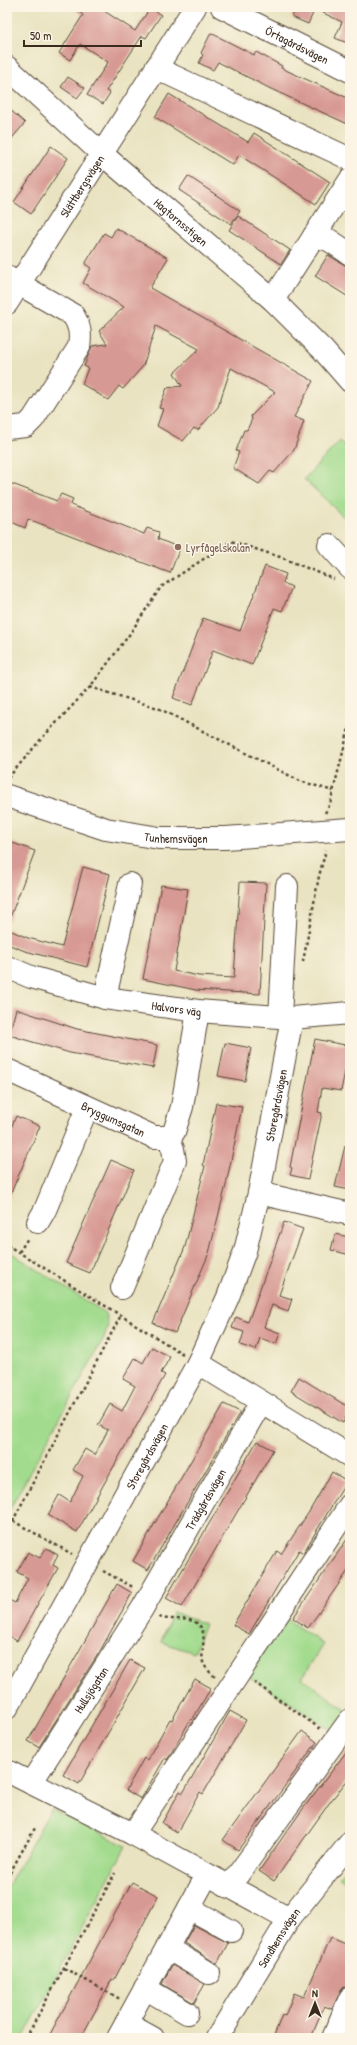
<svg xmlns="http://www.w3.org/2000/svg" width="357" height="2045" viewBox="0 0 357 2045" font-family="'Patrick Hand',sans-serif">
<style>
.green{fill:#a2db8e;stroke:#6e8256}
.building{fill:#d79993}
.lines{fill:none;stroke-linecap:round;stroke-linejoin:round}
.minor-casing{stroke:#554636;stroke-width:24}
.path{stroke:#554636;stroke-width:2.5;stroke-dasharray:3 3;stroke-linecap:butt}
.minor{stroke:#fff;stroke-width:22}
.education-dot{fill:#8d6e63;stroke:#fcf5e5;stroke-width:1.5}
.labels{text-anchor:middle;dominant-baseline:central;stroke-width:3;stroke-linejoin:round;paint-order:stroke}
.street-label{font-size:12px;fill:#3b2a1e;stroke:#fcf5e5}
.education-label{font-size:12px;fill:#785e54;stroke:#fcf5e5;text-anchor:start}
</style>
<rect width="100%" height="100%" fill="#fcf5e5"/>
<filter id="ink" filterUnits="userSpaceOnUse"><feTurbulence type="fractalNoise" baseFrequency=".025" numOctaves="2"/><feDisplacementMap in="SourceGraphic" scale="8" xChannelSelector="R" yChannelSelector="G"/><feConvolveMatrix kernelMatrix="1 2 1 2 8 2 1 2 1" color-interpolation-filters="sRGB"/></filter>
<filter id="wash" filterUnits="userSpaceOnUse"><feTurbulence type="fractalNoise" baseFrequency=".012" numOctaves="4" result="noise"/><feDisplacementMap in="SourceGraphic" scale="16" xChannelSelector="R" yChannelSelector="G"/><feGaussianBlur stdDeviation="0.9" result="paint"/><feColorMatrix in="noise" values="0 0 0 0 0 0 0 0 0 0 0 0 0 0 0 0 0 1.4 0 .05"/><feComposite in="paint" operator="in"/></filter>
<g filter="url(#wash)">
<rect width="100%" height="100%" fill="#e9e3c1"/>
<path class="green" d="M340,441L350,451V523L304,479Z
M7,1250L105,1313L108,1325L104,1338L7,1514Z
M173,1612L205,1624L194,1653L161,1642Z
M285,1618L323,1644L302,1678L347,1711L333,1731L246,1675Z
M51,1809L126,1846L23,2038H7V1888Z
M350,1865V1883L339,1878Z"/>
<g id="blocks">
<path class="building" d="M72,7H98L135,31L150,8L161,15L146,38L142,36L134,48L106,91L110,93L103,104L87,95L108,62L80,44L70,60L59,53L83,15Z
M296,7H350V44L335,38L342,22L315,9L308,24L292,17Z
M211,33L254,55L256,52L282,66L281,68L350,99V125L271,89L218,62L213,70L199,63L203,55L201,53Z
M68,77L85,88L77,98L61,87Z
M169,94L248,142L254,133L330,182L316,204L239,155L233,165L155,117Z
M7,107L25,123L7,144Z
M51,146L68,158L31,214L14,202Z
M188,176L240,211L231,224L179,190Z
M238,216L290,250L281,264L229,230Z
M116,228L168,258L150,288L313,381L294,417L304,421L294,450L274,473L270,471L259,484L233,468L239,452L236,451L244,430H247L252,419L251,416L275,392L231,368L218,407L198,430L194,428L183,441L157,426L163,409L159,408L167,388L182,386L174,373L199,349L156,326L143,366L123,389L119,386L108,400L82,384L88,368L84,366L92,346L107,344L99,331L124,307L83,283L91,268L85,264L104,233L111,237Z
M328,255L350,268V298L315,276Z
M7,482L57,501L61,494L73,499L71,505L144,534L147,528L159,532L158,539L180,548L170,573L28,519L25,528L7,520Z
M265,566L286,574L283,583L292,587L282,611L274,608L252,665L213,650L192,705L173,698L203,618L240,631Z
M10,842L35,851L8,923L7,850Z
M83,867L110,874L87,967L25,951L7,944V929L28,938L62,947Z
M240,882L266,883L260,994L196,990L143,979L161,885L188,889L174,971L199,976L234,978Z
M16,1009L77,1029L157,1045L153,1068L70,1053L9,1035Z
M315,1039L350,1046L341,1091L322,1088L318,1112L322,1113L308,1179L290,1175L292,1168L290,1167Z
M225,1043L251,1048L245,1081L218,1076Z
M216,1103L242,1107L226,1185L209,1253L175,1333L153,1323L185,1247L205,1166L203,1165Z
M16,1116L40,1126L7,1202V1138Z
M345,1146L350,1147V1190L335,1187Z
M111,1160L134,1170L90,1273L66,1263Z
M284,1222L303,1229L279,1295L292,1299L288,1311L272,1305L264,1327L280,1333L276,1344L260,1338L256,1350L240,1345L244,1332L232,1328L236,1317L248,1322Z
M335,1234L350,1237V1255L331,1250Z
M152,1347L170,1357L161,1373L165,1375L77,1532L48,1515L59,1495L70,1502L83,1476L73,1470L85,1449L95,1455L108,1430L98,1425L110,1404L122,1411L135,1386L123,1379L135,1358L143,1363Z
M299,1377L350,1408L343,1423L291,1391Z
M224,1404L240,1412L148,1570L133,1561Z
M257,1441L273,1450L182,1607L166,1598Z
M332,1472L347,1481L303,1553L299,1550L249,1634L233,1625L277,1551L281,1554L309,1512Z
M350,1535V1568L308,1628L293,1618Z
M46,1548L58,1555L53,1565L58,1568L17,1641L7,1635V1599L15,1603L28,1578L17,1572L28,1552L40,1558Z
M117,1584L132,1593L100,1651L39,1747L28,1741Z
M130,1660L145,1668L79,1784L63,1775Z
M195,1679L211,1688L192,1720L191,1719L167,1760L165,1758L141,1799L126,1790L144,1758L147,1760L170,1719L172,1720Z
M230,1711L246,1720L203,1794L200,1792L177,1833L162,1823L180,1791L183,1793Z
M302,1731L317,1742L238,1850L223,1840Z
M350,1747V1777L330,1802L274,1881L259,1871L302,1810Z
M132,1882L158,1896L114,1980L112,1979L81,2038H48Z
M194,1925L228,1943L217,1964L184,1943Z
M330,1938L350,1946V1986L342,1988L332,2009L324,2006L311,2038H273L282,2015L285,2016L294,1993L304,1997Z
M172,1965L205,1984L194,2003L162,1984Z"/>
</g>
</g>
<g filter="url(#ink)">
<use href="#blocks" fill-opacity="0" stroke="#554636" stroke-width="1"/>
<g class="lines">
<g class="minor-casing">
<g id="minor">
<path id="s1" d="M222,7L350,71"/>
<path id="s2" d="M7,67L102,154L273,300L323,350L350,381"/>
<path d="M156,68L350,159"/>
<path d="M314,236L329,240L350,254"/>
<path d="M7,277L73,315C80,326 81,334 79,347L33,419L26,426L7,428"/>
<path d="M273,300L350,180"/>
<path id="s3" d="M7,303L195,7"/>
<path d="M329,545L350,568"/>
<path id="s4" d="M7,796L106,829L159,838H225L350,829"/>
<path id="s5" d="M7,967L31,977L105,998L198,1011L292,1018L350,1013"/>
<path d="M105,998L130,884"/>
<path d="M280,1017L287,886"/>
<path id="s6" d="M7,1070L154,1137H168L174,1132L182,1107L198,1011"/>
<path d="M259,1193L350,1214"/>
<path d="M38,1222L45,1210L87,1108"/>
<path d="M122,1288L175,1161L173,1149L168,1137"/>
<path d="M198,1363L350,1456"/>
<path id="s7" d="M7,1708L198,1363L228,1297L245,1251L259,1193L292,1018"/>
<path d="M7,1771L133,1834L289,1919"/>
<path id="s8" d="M31,1783L142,1609L261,1402"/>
<path d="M133,1834L350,1505"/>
<path d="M229,1887L350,1720"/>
<path d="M189,1908L231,1931"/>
<path d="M167,1948L209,1973"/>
<path d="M145,1988L187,2013"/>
<path d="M126,2023L153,2038"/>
<path d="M118,2038L207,1875"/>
<path id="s9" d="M217,2038L289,1919L350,1843"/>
<path d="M333,2038L350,1998"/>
</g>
</g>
<path class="path" d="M90,687L158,708L300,781L333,791
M8,778L42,738L90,687L129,635L161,587L231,541L280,557L334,579
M325,813L330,804L350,724
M303,962L319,876L326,850
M7,1245L183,1354
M7,1252L11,1247
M19,1252L28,1238
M13,1521L72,1554
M7,1532L120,1317
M103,1571L133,1587
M159,1617C170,1621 185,1617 195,1622C210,1630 200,1649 203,1662C205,1668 210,1672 215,1677
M254,1682L322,1730
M7,1878L35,1828
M64,1968L120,1999
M26,2038L115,1873"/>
<use href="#minor" class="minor"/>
</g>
</g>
<circle class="education-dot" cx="178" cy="547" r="4"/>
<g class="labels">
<g class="street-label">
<text stroke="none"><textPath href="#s1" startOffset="84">Örtagårdsvägen</textPath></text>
<text stroke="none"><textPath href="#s3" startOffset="139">Slättbergsvägen</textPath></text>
<text stroke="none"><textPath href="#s2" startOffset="233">Hagtornsstigen</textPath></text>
<text stroke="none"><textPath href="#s4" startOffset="175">Tunhemsvägen</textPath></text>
<text stroke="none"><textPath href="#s5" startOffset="175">Halvors väg</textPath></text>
<text stroke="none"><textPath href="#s7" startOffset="665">Storegårdsvägen</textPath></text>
<text stroke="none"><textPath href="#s6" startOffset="117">Bryggumsgatan</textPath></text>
<text stroke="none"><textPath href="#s7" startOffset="288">Storegårdsvägen</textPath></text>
<text stroke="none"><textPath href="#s8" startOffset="333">Trädgårdsvägen</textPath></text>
<text stroke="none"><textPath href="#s8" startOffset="111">Hullsjögatan</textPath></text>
<text stroke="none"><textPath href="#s9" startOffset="118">Sandhemsvägen</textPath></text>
</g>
<g class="education-label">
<text x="186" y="547">Lyrfågelskolan</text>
</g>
</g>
<rect width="357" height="2045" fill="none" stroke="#fcf5e5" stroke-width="24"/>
<g transform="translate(315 2003)" stroke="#fcf5e5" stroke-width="3" paint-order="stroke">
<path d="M0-3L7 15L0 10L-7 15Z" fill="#3b2a1e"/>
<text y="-6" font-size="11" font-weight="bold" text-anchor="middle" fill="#3b2a1e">N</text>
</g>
<path d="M24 40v6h117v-6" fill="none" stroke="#3b2a1e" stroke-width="2"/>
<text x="30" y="40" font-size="12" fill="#3b2a1e" stroke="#fcf5e5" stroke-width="3" paint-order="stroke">50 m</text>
</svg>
